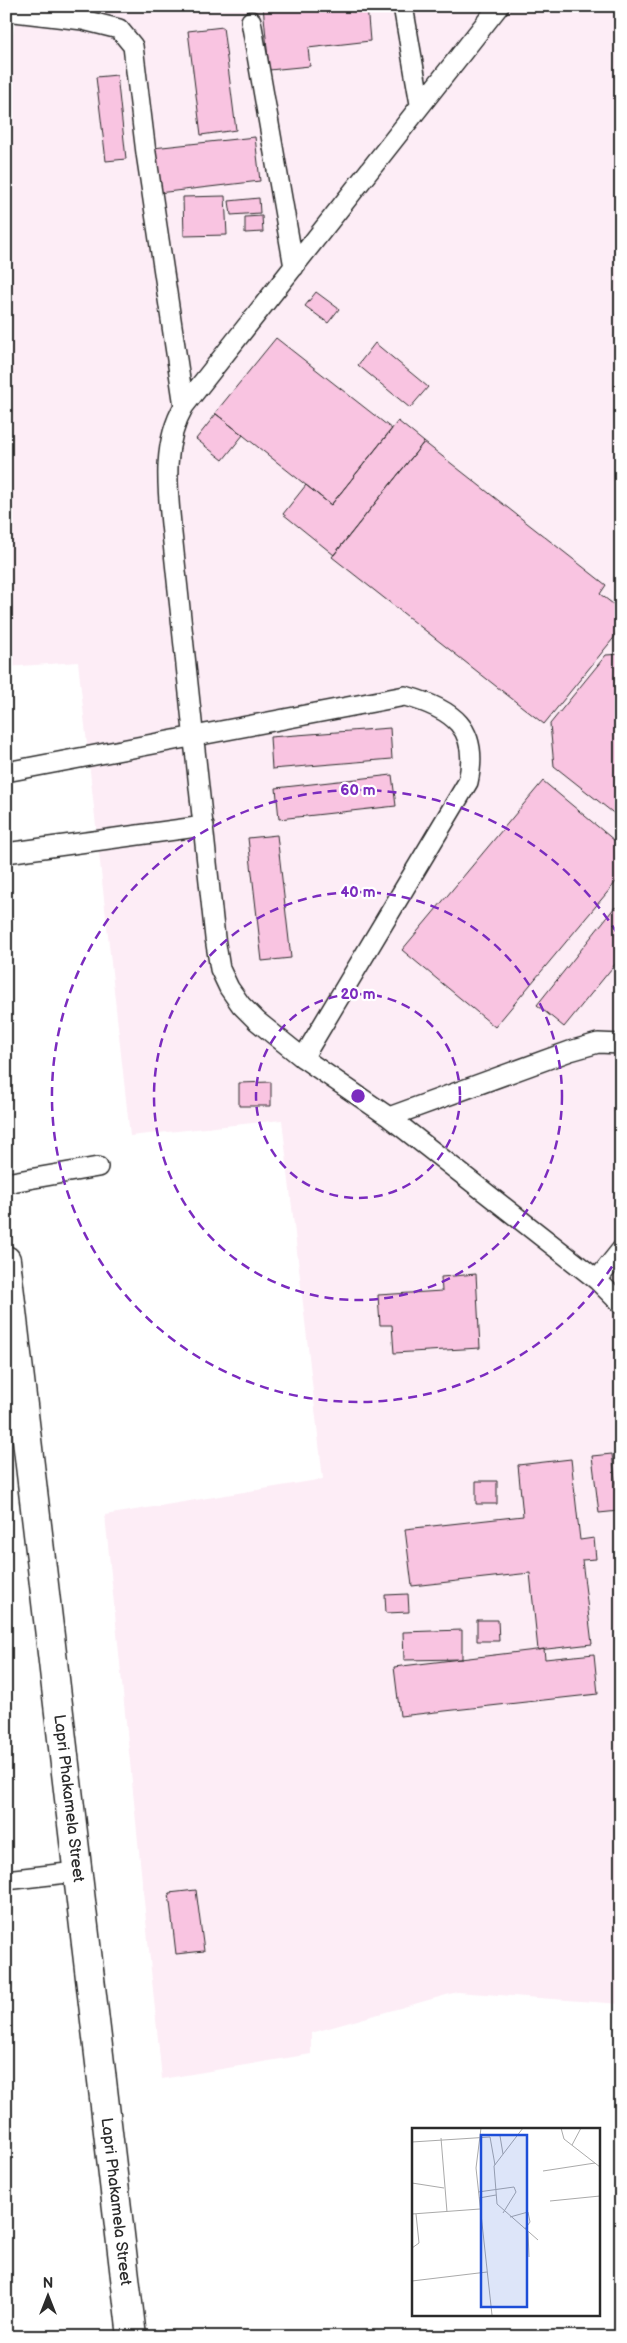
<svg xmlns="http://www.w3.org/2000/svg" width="627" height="2343" viewBox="0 0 627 2343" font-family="'Balsamiq Sans',sans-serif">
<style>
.built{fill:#fdedf6}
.building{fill:#f9c4e1;stroke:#2b2b2b}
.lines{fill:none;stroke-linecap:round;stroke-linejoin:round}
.lane-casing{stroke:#2b2b2b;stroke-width:22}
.street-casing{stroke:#2b2b2b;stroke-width:31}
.lane{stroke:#fff;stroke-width:19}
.street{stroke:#fff;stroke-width:28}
.ring{fill:none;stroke:#7b2cbf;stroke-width:2.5;stroke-dasharray:9 6}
.labels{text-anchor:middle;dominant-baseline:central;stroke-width:4.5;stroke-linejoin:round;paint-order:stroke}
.street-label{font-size:16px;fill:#2b2b2b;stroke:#fff}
.inset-road{fill:none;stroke:#aaa;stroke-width:1}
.view{fill:#1d4ed8;fill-opacity:0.15;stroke:#1d4ed8;stroke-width:2.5}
.inset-edge{fill:none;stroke:#2b2b2b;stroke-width:2.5}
.centre{fill:#7b2cbf;stroke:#fff;stroke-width:2.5}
.ring-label{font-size:15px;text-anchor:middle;font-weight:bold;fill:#7b2cbf;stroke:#fff;stroke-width:4.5;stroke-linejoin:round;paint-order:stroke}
</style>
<rect width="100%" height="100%" fill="#fff"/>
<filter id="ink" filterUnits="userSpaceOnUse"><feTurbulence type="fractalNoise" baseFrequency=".02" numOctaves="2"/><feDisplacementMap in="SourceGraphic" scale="10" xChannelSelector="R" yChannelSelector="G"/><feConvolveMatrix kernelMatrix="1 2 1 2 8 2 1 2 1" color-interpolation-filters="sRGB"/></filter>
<g filter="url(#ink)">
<path class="built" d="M18,6H621V2004L457,1992L311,2033V2054L162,2079L105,1515L323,1479L282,1120L130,1136L78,662L6,667V75Z"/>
<path class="building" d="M263,6H367L370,41L308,48L310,66L269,70Z
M223,27L236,130L201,135L188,31Z
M117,75L126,159L106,161L96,77Z
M255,137L260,181L158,193L153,148Z
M225,196L227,235L184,236L183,197Z
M259,198L260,213L231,215L229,201Z
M262,216L263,232L245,233V217Z
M316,292L339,309L328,323L305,306Z
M276,338L392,429L331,505L215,413Z
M375,343L428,387L410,408L358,365Z
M216,414L243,435L223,460L196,439Z
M398,421L424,442L334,555L283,514L306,485L331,505Z
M424,442L606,585L600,594L621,610V629L544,724L332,557Z
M621,654V819L554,766L550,724L606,655Z
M390,728L392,759L272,769L270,737Z
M392,775L396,806L279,819L276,788Z
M543,781L621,846V876L495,1027L402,950Z
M277,835L291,958L262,961L248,838Z
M615,907L621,912V957L564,1027L537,1005Z
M271,1082V1106H239V1083Z
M476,1274L480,1348L394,1353L392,1325H380L378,1295L442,1291L441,1277Z
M612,1454L619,1511L599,1513L592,1456Z
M571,1459L580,1540L594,1538L596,1559L582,1560L592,1644L538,1650L530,1573L412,1586L405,1529L523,1516L518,1465Z
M476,1481H497V1504H476Z
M408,1594L409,1612L386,1613L385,1595Z
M477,1620H498L499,1641H477Z
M462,1630V1659L404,1660L403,1632Z
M544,1649L545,1659L594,1654L598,1694L400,1716L394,1667Z
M196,1890L204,1951L176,1954L169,1893Z"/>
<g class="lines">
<g class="lane-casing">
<path id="lane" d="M403,6L420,104
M499,6L184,406C163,442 167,484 171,524L215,938L220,969L229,988L241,1005L257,1021L303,1058L389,1117L597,1280L621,1304
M6,11L83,20L119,29L133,46L146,153L184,406
M251,21L294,267
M6,772L405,696C453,709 480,728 468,782L303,1058
M6,853L204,826
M389,1117L570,1051L598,1043L621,1044
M6,1183L98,1167
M597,1280L621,1250
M6,1880L76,1872"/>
</g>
<g class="street-casing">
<g id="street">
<path id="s1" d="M6,1260L132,2337"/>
</g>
</g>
<use href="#lane" class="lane"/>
<use href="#street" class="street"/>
</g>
</g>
<g class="ring">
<circle cx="358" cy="1096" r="102"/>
<circle cx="358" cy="1096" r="204"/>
<path d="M620 1254A306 306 0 1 1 620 938"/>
</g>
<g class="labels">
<g class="street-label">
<text stroke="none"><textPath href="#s1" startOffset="542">Lapri Phakamela Street</textPath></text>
<text stroke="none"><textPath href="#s1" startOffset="948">Lapri Phakamela Street</textPath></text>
</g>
</g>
<g transform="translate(412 2128)">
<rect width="188" height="188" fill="#fff"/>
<path class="inset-road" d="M69,0L64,40L80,187M111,0L82,38L85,76L126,112M149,0L152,11L188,39M88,8L91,26M29,10L35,84M0,14L78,9L83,37M160,17L169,0M131,43L183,35M0,55L32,60M66,64L102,59L104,64L91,85M67,70L84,67M138,73L188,68M0,86L68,81M98,89L116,84L118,94L113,101M116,104L117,129M0,120L7,115L4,86M0,153L75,144"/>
<path class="view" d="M69,7H115V179H69Z"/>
<rect width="188" height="188" class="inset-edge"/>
</g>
<circle cx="358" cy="1096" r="8" class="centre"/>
<g class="ring-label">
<text x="358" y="795">60 m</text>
<text x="358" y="897">40 m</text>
<text x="358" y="999">20 m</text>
</g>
<rect width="627" height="2343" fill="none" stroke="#fff" stroke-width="25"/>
<rect x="12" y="12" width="602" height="2318" fill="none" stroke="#2b2b2b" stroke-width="2" filter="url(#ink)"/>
<g transform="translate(48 2296)" stroke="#ffffff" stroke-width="4" paint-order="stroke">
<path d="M0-4L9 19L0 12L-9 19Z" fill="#2b2b2b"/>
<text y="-8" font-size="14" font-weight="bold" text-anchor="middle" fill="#2b2b2b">N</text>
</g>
</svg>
